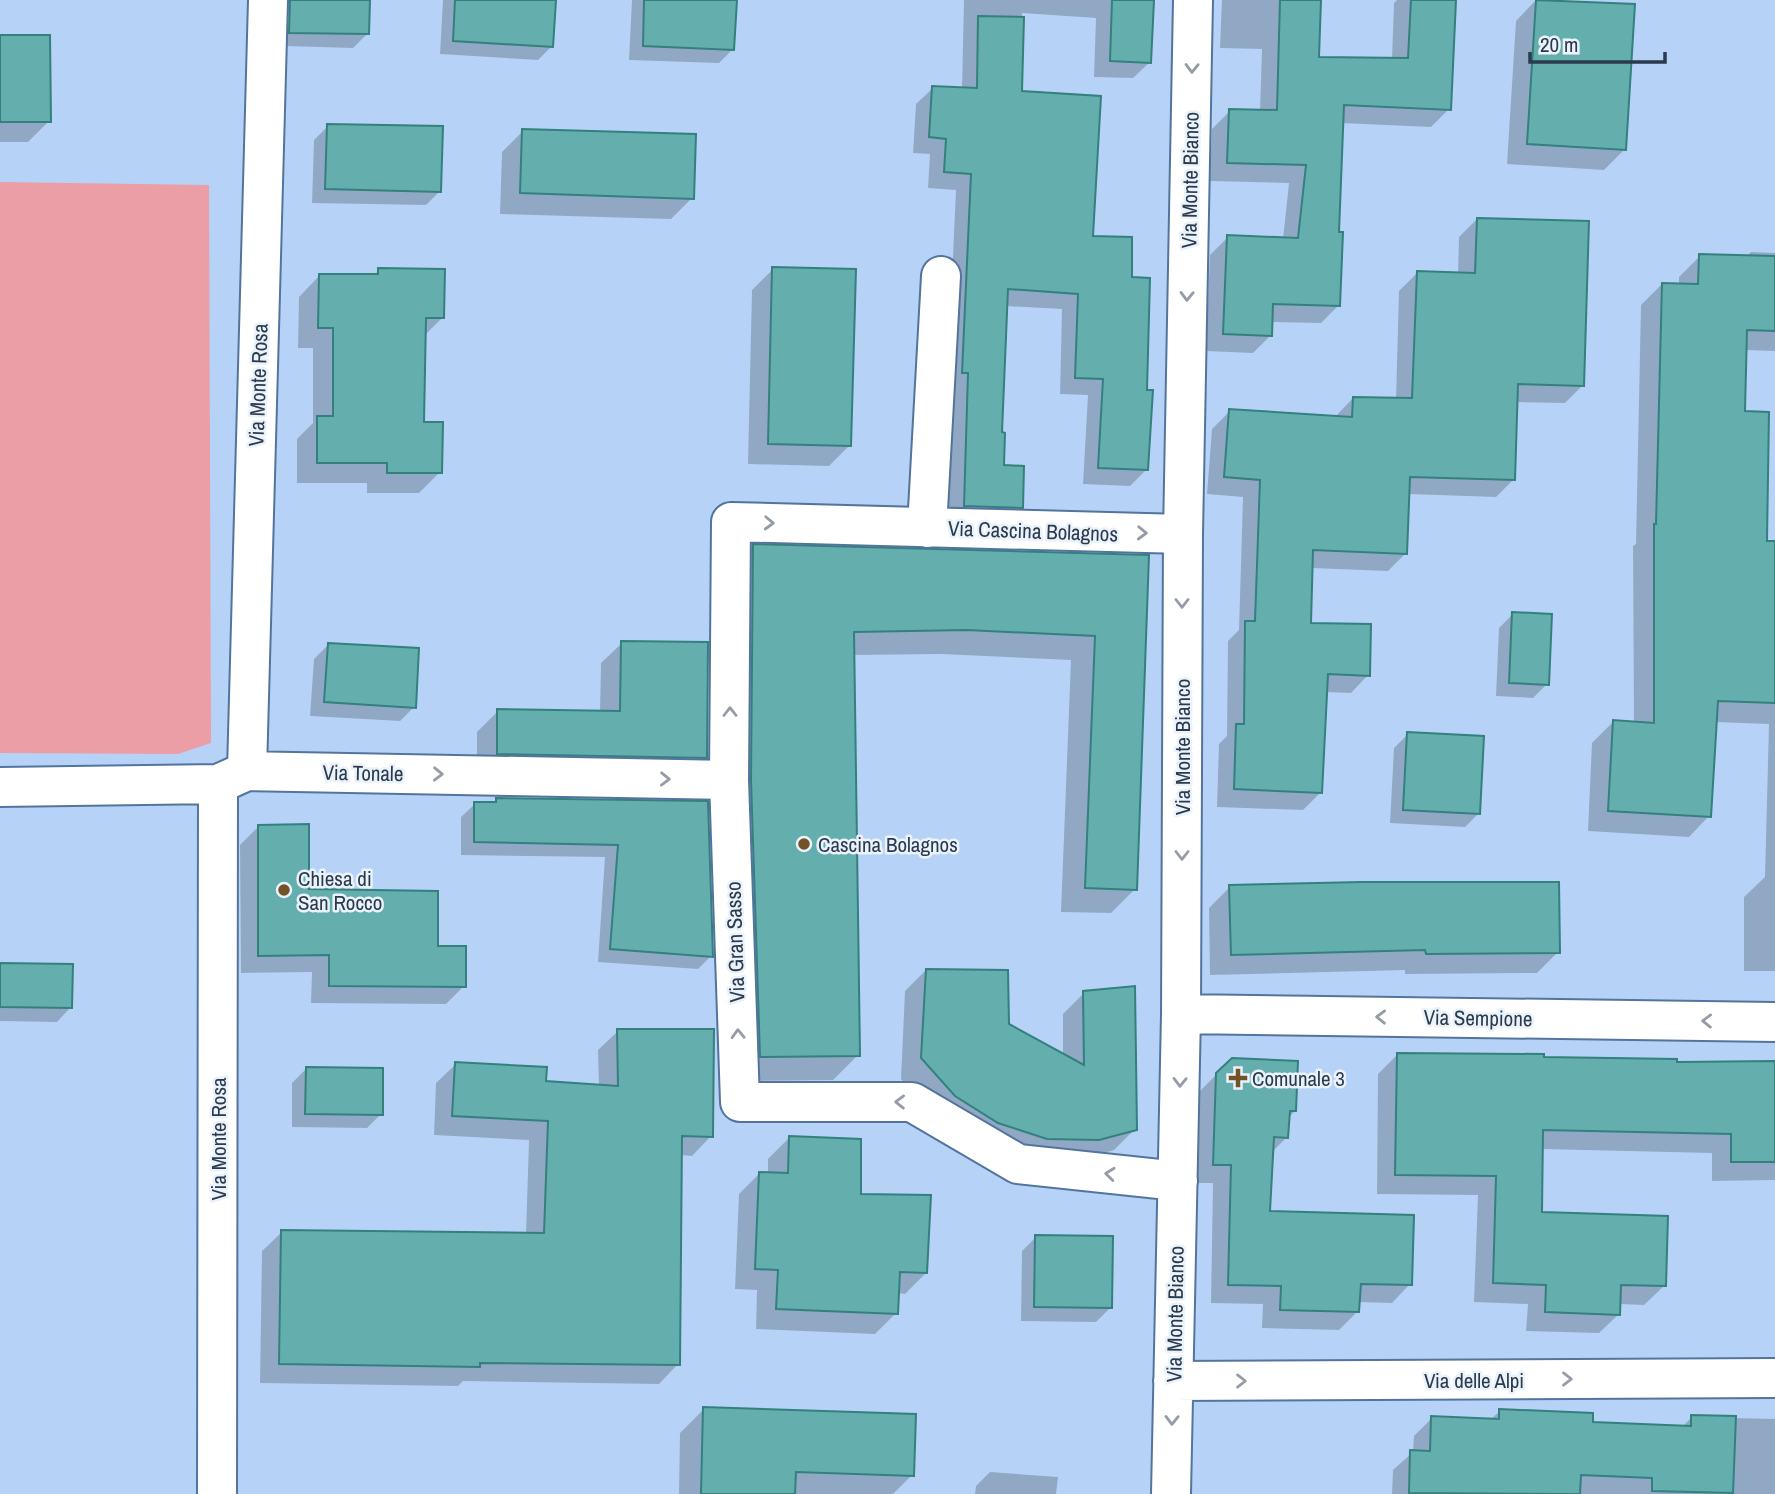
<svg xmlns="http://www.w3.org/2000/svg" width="1775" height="1494" viewBox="0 0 1775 1494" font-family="'Archivo Narrow',sans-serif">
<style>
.green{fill:#eb9ea5}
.shadow{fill:#0003}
.building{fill:#64afad;stroke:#33807e;stroke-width:2}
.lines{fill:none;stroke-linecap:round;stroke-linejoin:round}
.minor-casing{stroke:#53749d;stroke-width:42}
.minor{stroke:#fff;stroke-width:38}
.oneway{stroke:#959ca6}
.poi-dot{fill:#725328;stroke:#eaf2fb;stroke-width:2.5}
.labels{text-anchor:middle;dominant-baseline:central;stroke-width:5;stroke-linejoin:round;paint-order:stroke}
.street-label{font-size:21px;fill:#2b3a4c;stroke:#eaf2fb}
.poi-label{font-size:21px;fill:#2b3a4c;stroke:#eaf2fb;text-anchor:start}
</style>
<rect width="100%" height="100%" fill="#b6d3f7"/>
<path class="green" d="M0,182L209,185L211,743L178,754L0,753Z"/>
<path class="shadow" d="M286,0H368L367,34L353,48L285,46Z
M443,0H554L552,46L538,60L440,54Z
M632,0H735L733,49L719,63L629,60Z
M964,0H1152L1150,62L1133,78L1094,77L1096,18L1022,13L1020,92L1091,238L1130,279L1146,470L1130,486L1083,484L1088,395L1060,394L1062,309L1006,306L1000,434L1002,467L1022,507L1005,524L948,522L952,389H947L956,190L928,188L930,154L913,153L916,104L933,88L962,89Z
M1222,0H1319L1317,59H1392L1394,3L1397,0H1454L1449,109L1431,127L1341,123L1337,234L1339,305L1321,323L1271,322V335L1253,353L1206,351L1210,255L1228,237L1283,239L1289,183L1210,181L1212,129L1230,111L1260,112L1262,49L1220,48Z
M1536,0L1625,149L1604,170L1507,164L1516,21Z
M0,37L49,121L28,142H0Z
M328,126L440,191L426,205L312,203L314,140Z
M523,131L692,198L671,219L500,214L502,152Z
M1477,219L1582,386L1565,403L1516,402L1514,479L1496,497L1408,494L1405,554L1388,571L1311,568L1310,624L1368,675L1351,693L1325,692L1321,792L1303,810L1217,807L1219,744L1227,736L1228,641L1239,630L1243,497L1207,494L1212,429L1230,411L1336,416L1353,398L1396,399L1399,291L1417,273L1458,274L1459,237Z
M1751,252L1775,253V351L1745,350L1743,413L1765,542L1775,543V971H1744V897L1765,877L1769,724L1715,722L1709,816L1689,837L1588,831L1592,743L1613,722L1634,723L1633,546L1636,544L1641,305L1662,284L1679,285V277L1700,256L1746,257Z
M773,269L850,445L829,466L748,464L752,290Z
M379,270L442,318L424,336L422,424L440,472L419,493H367V483H297V439L313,423V348H298L299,297L319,276H373Z
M753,546L1147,557L1135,889L1111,913L1061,912L1071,660L941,654L853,655L858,1055L833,1080L736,1081L729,571Z
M1513,614L1547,684L1533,698L1496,696L1499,628Z
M622,643L706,757L685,778L477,774V732L498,711L600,712L601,663Z
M328,645L414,707L400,721L310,716L314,659Z
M1408,734L1479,813L1465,827L1390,823L1394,748Z
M497,799L706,803L711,956L698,969L598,962L605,857L461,855V817L475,804H492Z
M259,826L307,891L436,948L464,986L446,1004L311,1003L312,972L241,973L240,845Z
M1230,887L1558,952L1537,973L1405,974V970L1210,975L1209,908Z
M0,965L71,1007L57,1022L0,1021Z
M926,970L1007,1026L1063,1056V1014L1084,993L1135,1129L1114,1150L1076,1161L1026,1159L934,1116L901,1079L905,991Z
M618,1031L711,1136L692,1156L680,1155L678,1364L659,1384L463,1381L458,1386L260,1383L262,1251L282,1232L526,1235L529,1140L434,1135L436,1083L456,1064L544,1083L599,1087L598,1050Z
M1398,1054L1675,1064L1775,1063V1180L1712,1181V1153L1541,1149V1214L1664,1286L1644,1305L1619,1304V1314L1599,1333L1526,1331L1528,1304L1474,1302L1478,1195L1377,1194L1378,1074Z
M306,1069L381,1114L367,1128L292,1127V1083Z
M1217,1074L1295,1111L1288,1118L1287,1137L1272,1152L1268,1213L1410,1284L1392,1303L1358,1302V1311L1339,1330L1262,1328L1263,1304L1211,1303L1213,1183H1195L1198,1093Z
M789,1138L860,1196L926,1273L905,1294L897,1293L896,1313L875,1334L756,1329L757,1290L735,1289L739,1194L760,1173L768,1174V1159Z
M1036,1237L1110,1308L1096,1322L1021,1321L1022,1251Z
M704,1409L912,1475L893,1494H679L680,1433Z
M1500,1411L1591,1424L1682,1427L1692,1417L1775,1419V1494H1392L1393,1470L1413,1452L1414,1436L1432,1418L1490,1420Z
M990,1472L1058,1477L1056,1494H975L976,1486Z"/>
<path class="building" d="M290,0H370L369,34L289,33Z
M455,0H556L553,47L453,41Z
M644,0H737L734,50L643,46Z
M1112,0H1154L1151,63L1110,61Z
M1280,0H1321L1319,57L1408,58L1411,0H1456L1451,110L1344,105L1339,232H1343L1340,306L1273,304L1272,336L1223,334L1227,235L1298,238L1306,165L1227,163L1229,109L1277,110Z
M1536,0L1635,4L1626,150L1527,144Z
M978,16L1024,17L1022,91L1101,96L1093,236L1132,237V277L1150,278L1147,390H1153L1148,470L1098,468L1103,379L1075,378L1078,294L1008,289L1002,432L1005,433L1004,465L1024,466L1023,508L964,506L968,373H962L971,174L944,172L946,139L929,137L932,86L977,88Z
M0,35H50L51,122H0Z
M327,124L443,126L441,192L325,189Z
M522,129L696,134L694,199L520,193Z
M1477,218L1589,221L1584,386L1518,384L1515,480L1410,477L1407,554L1313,550L1311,623L1371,624L1370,676L1328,674L1322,793L1234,789L1236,724H1244L1245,621H1255L1260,480L1224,477L1229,409L1352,417L1353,397L1412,398L1417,271L1475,273Z
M1699,254L1775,256V331L1747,330L1745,411L1769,412L1767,541H1775V703L1718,701L1711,817L1608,811L1613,720L1654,723V524H1656L1662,283L1698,284Z
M772,267L856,269L851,446L768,444Z
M378,268L445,269L444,318H426L424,422H443L442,473H387V463H317V416H333V328H318L319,274H378Z
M753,544L1149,555L1137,890L1085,888L1095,636L967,630L854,632L860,1056L760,1057L751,780Z
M1512,612L1552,614L1549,685L1509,683Z
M621,641L708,642L707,758L497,754V709L620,711Z
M328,643L419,648L416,708L324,702Z
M1407,732L1484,736L1480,814L1403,810Z
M496,798L708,801L713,957L610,949L618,845L474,842V802H496Z
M309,824V889L438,891V946H466V987L329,986V955L258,956V825Z
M1362,882H1559L1560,953L1426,954L1425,950L1231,955L1229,885Z
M0,963L73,964L72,1008L0,1007Z
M926,969L1008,970L1009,1024L1084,1065L1083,991L1135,986L1137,1130L1099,1140L1047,1139L998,1123L955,1096L921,1058Z
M617,1029H714L713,1137L682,1136L680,1365L480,1363V1367L279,1364L281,1230L544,1233L548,1121L452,1116L455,1062L547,1067L546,1081L618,1086Z
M1397,1053L1544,1054V1057L1677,1059V1062L1775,1061V1162H1731V1134L1543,1130L1542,1212L1668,1216L1666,1286L1621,1285L1620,1315L1545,1312L1546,1285L1493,1283L1496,1176L1395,1175Z
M1232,1058L1298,1061L1296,1111H1290L1288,1138L1274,1137L1270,1211L1414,1215L1412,1285L1361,1284L1359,1312L1280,1310L1281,1286L1228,1285L1231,1165H1213L1216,1073Z
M306,1067L383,1068V1115L305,1114Z
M789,1136L861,1139V1194L931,1195L927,1273L900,1272L898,1314L776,1309L778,1270L755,1269L759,1172L788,1173Z
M1035,1235L1113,1236L1112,1308L1034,1307Z
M703,1407L916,1414L914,1476L796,1472L795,1494H701Z
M1499,1409L1593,1413V1422L1691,1426V1415L1736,1416L1733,1493L1652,1491V1478L1581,1475L1580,1494L1409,1493L1410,1450L1430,1451L1431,1416L1499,1419Z"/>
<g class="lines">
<g class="minor-casing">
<path id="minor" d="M927,528L941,276
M247,771L268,0
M0,787L218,784L247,771L729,780
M1181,1014L1775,1022
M1178,1181L1018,1164L912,1102H740L729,780L731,522L1183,534
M1173,1381L1775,1378
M217,1494L218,784
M1171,1494L1181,1014L1183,534L1193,0"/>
</g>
<use href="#minor" class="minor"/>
</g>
<defs><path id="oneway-chevron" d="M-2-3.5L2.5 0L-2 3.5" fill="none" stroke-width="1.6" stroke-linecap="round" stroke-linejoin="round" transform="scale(1.75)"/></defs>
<g class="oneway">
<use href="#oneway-chevron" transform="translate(1192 68) rotate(91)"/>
<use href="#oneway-chevron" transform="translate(1187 296) rotate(91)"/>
<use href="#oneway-chevron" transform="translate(769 523) rotate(2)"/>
<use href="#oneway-chevron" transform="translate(1142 533) rotate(2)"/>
<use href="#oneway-chevron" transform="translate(1182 603) rotate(90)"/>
<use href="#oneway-chevron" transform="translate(730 712) rotate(-90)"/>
<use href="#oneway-chevron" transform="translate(438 774) rotate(1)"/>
<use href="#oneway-chevron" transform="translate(665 779) rotate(1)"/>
<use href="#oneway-chevron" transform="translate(1182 855) rotate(90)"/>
<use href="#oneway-chevron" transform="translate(1381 1017) rotate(-179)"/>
<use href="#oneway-chevron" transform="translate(1707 1021) rotate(-179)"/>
<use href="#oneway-chevron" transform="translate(738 1034) rotate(-92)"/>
<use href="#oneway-chevron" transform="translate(1180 1082) rotate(91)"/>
<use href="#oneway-chevron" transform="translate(900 1102) rotate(-179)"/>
<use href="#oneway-chevron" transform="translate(1110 1174) rotate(-174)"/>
<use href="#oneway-chevron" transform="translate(1567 1379)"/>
<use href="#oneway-chevron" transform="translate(1241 1381)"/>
<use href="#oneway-chevron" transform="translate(1172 1420) rotate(91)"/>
</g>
<g class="poi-dot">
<circle cx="804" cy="844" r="7"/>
<circle cx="284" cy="890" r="7"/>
<path d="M1234.5 1067.5h7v7h7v7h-7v7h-7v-7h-7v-7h7z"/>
</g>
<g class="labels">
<g class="street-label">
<text transform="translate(1190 180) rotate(-89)">Via Monte Bianco</text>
<text transform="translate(258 385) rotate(-88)">Via Monte Rosa</text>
<text transform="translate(1033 531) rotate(2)">Via Cascina Bolagnos</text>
<text transform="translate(1182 747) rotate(-90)">Via Monte Bianco</text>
<text transform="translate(363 773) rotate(1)">Via Tonale</text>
<text transform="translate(735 942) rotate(-92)">Via Gran Sasso</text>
<text transform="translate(1478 1018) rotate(1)">Via Sempione</text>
<text transform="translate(218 1139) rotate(-90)">Via Monte Rosa</text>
<text transform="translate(1175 1314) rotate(-89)">Via Monte Bianco</text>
<text x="1474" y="1380">Via delle Alpi</text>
</g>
<g class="poi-label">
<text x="818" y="844">Cascina Bolagnos</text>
<text x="298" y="878">Chiesa di<tspan x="298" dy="24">San Rocco</tspan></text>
<text x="1252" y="1078">Comunale 3</text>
</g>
</g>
<path d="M1530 52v10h135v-10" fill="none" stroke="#2b3a4c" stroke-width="3.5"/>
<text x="1540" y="52" font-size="21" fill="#2b3a4c" stroke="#eaf2fb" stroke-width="5" paint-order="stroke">20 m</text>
</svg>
